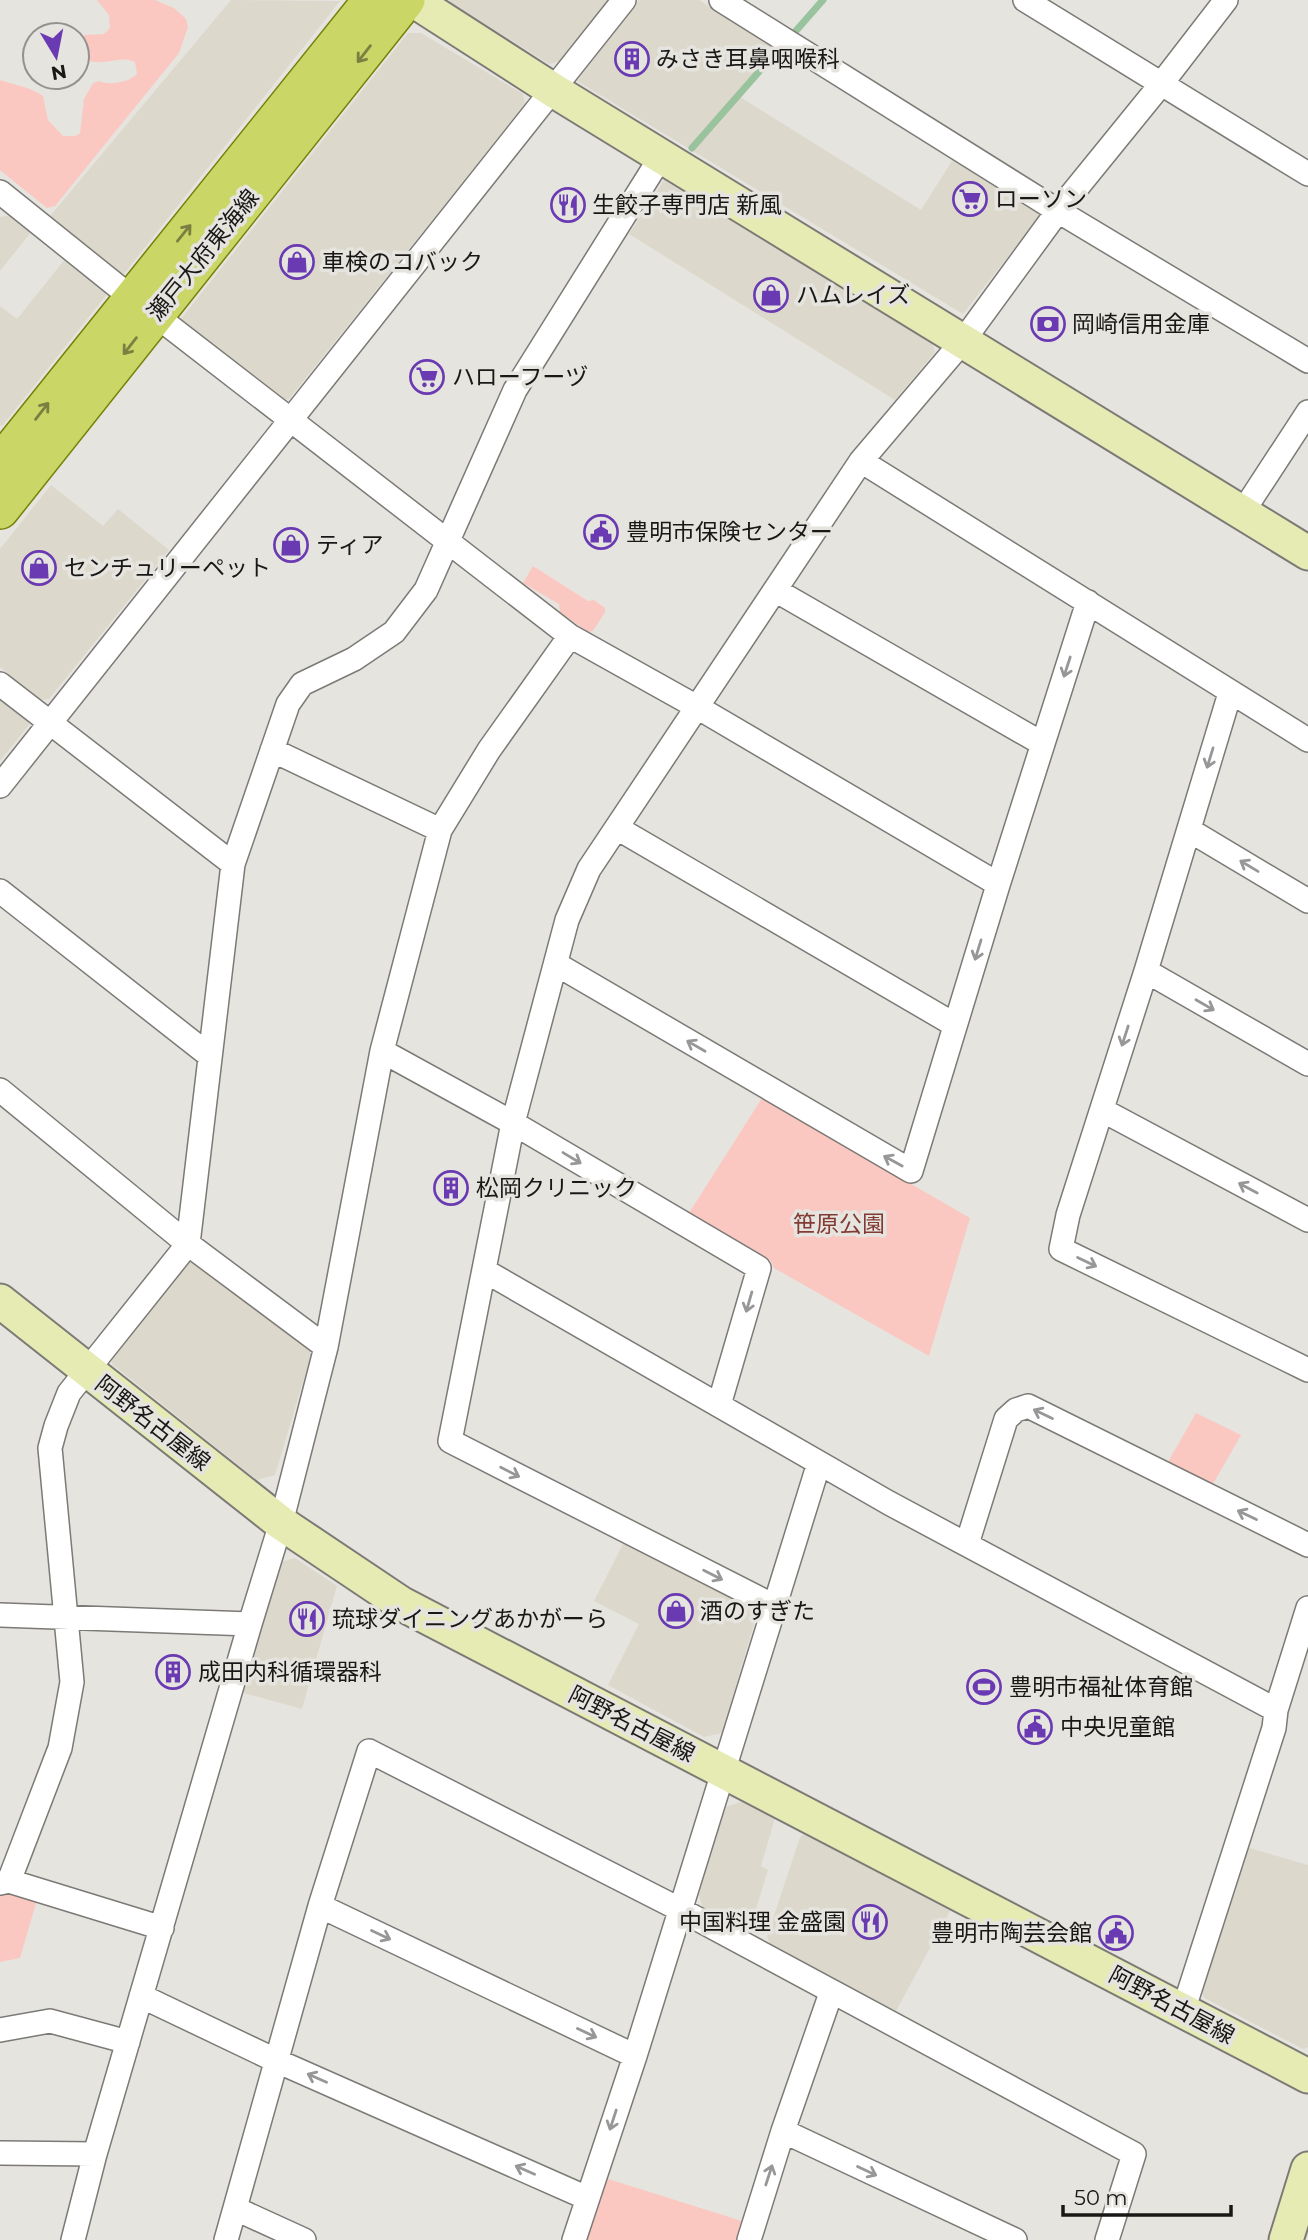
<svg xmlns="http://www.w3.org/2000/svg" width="1308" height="2240" viewBox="0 0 1308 2240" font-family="Montserrat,'Noto Sans JP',sans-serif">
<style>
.built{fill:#ddd8cc}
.green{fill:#fbc8c1}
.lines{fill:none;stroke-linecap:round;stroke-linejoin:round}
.stream{stroke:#98c39c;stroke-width:7}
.street-casing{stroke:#7c7a76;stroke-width:26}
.secondary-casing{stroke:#7c7a76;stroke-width:37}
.primary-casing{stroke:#758208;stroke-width:40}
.street{stroke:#fff;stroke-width:23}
.secondary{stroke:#e5ebb2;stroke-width:33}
.primary{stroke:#cad666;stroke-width:37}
.oneway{stroke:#7a8042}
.oneway2{stroke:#989797}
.labels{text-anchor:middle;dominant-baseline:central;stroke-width:7;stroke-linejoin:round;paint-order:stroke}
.poi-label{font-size:23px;fill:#191817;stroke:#e6e4df;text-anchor:start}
.street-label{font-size:23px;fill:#191817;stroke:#e6e4df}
.park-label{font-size:23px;fill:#833a34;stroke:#e6e4df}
</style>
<rect width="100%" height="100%" fill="#e6e4df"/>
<path class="built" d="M231,0L340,1L123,275L50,216Z
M450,0H609L560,61L549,64L450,2Z
M639,0H699L777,50L737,95L921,210L955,156L1038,208V218L963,314L577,81Z
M408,33H421L523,94L525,104L289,399L282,400L180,320Z
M664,180L932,342L935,352L895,400L629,234Z
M12,215L32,231L0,271V217Z
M66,258L108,293L2,426L0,425V306L17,319Z
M51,485L103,526L118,509L169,550L49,699L41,700L0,667V549Z
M0,694L29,717V725L0,761Z
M199,1259L309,1349L311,1355L275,1475L257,1480L112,1364L111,1353L185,1261Z
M625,1540L754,1605L756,1617L722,1733L704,1737L608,1685L639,1624L594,1601Z
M295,1558L337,1586L302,1709L240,1692L280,1562Z
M741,1802L775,1818L761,1866L768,1870L750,1929L744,1931L704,1912L699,1895L723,1808Z
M804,1834L950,1911L896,2011L771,1946L767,1937L800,1837Z
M1246,1847L1308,1865V2047L1303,2049L1204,1998L1202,1993Z"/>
<path class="green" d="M97,0H155L174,8L186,19L188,27L179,53L55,206L47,208L0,170V80C14,85 31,87 43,96L48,120L63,136H76L80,133L84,99L93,83L99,81C109,86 130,82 137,74L135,62C120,55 105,66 90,61L82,41L84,35L104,34L110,28L109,15Z
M533,566L588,601L594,600L605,608V612L593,631L588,632L560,612L559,604L523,583Z
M762,1098L970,1218L929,1356L774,1268L771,1261L689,1213Z
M1196,1413L1241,1435L1213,1484L1168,1462Z
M9,1891L37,1900L20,1958L0,1962V1893Z
M605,2178L745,2222L739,2240H586Z"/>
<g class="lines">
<path class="stream" d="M794,33L823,0
M692,148L778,50"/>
<g class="street-casing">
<path id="street" d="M721,0L1058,211L1308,361
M1025,0L1308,174
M0,192L132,298
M155,315L570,636L697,707L998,884
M861,461L1308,740
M1242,513L1308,412
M775,590L1043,744
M0,684L233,864
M1230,693L1146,971L1068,1215L1061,1249L1308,1370
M272,750L440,830
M0,786L624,0
M617,828L955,1025
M1189,830L1308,901
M0,891L210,1056
M556,964L911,1171L998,885L1088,602
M1146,971L1308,1064
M382,1051L513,1123L759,1268L719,1405
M0,1090L188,1244L326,1347
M1102,1110L1308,1220
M485,1271L889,1503L1276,1710L1308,1608
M967,1544L1006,1419L1016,1410L1028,1406L1308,1545
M774,1606L450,1441L513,1123L567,920L589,869L861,461L963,341L1058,211L1162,83L1226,0
M0,1615L250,1624
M9,1881L60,1748L72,1682L50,1448L56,1426L69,1393L188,1244L233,864L288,704L302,684L354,659L394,632L426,590L515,390L662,155
M0,1883L9,1881L162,1928
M320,1906L635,2056
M141,1996L277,2061L587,2198
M1183,2011L1274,1728L1276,1710
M0,2030L50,2021L128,2042
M783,2131L1015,2240
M0,2153L95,2154
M236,2209L304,2240
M73,2240L95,2154L250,1624L281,1523L326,1347L382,1051L440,830L489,750L570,636
M226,2240L320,1906L369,1751L679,1909L1134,2154L1107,2240
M574,2240L635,2056L819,1463
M749,2240L783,2131L831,1993"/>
</g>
<g class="secondary-casing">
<path id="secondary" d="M413,0L553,90L1308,553
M0,1301L281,1523L402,1604L1308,2076
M1286,2240L1308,2169"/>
</g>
<g class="primary-casing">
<path id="primary" d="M0,464L372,0
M0,510L406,0"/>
</g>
<use href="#street" class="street"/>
<use href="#secondary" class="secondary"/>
<use href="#primary" class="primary"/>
</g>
<defs><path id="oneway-shaft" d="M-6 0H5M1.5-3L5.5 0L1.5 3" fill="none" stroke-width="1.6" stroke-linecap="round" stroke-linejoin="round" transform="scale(1.75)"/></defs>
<g class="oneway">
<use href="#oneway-shaft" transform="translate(364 54) rotate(128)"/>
<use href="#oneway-shaft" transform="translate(184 233) rotate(-51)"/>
<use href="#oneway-shaft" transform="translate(130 346) rotate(128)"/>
<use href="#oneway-shaft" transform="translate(42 411) rotate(-52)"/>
</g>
<g class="oneway2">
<use href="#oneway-shaft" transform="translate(1067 667) rotate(108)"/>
<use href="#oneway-shaft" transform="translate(1210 758) rotate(107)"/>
<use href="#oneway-shaft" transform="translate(1249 866) rotate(-149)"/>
<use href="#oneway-shaft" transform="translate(978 950) rotate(107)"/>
<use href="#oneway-shaft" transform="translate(1205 1005) rotate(30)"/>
<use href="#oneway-shaft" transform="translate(1125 1036) rotate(108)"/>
<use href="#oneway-shaft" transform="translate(696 1046) rotate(-150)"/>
<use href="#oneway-shaft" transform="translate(572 1158) rotate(31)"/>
<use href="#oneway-shaft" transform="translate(893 1161) rotate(-151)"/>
<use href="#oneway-shaft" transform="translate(1248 1188) rotate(-152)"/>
<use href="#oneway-shaft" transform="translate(1087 1262) rotate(26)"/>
<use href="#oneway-shaft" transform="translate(749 1302) rotate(106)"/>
<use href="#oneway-shaft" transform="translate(1043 1414) rotate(-154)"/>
<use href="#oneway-shaft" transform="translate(510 1472) rotate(27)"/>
<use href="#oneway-shaft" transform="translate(1247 1515) rotate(-154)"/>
<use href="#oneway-shaft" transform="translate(713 1575) rotate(27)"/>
<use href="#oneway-shaft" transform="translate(381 1935) rotate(25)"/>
<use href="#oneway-shaft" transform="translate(587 2033) rotate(25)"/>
<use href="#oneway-shaft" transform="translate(317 2078) rotate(-156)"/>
<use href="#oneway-shaft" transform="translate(613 2120) rotate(108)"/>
<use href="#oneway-shaft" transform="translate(525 2170) rotate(-156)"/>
<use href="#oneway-shaft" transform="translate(867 2171) rotate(25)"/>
<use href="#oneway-shaft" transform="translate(769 2175) rotate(-72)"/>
</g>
<defs>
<g id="building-ring" transform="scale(1.75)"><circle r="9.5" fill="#e6e4df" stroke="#693ab2" stroke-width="1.5"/><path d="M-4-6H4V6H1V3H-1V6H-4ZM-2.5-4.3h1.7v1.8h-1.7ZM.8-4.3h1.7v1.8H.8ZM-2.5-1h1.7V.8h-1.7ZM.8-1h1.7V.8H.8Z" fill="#693ab2"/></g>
<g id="supermarket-ring" transform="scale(1.75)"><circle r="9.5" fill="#e6e4df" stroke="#693ab2" stroke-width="1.5"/><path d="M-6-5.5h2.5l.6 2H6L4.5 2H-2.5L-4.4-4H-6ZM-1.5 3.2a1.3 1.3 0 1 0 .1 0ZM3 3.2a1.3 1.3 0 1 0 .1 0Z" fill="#693ab2"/></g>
<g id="restaurant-ring" transform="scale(1.75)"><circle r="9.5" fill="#e6e4df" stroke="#693ab2" stroke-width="1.5"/><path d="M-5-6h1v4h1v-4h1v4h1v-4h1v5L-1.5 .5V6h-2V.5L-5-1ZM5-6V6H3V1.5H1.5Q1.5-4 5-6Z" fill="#693ab2"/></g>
<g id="shop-ring" transform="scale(1.75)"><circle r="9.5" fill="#e6e4df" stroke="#693ab2" stroke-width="1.5"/><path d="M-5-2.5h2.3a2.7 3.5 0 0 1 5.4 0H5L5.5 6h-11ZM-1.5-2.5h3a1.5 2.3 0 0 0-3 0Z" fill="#693ab2"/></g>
<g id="bank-ring" transform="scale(1.75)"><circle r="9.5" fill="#e6e4df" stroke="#693ab2" stroke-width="1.5"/><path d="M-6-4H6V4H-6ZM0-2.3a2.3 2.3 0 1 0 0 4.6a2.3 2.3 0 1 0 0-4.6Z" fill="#693ab2"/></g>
<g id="civic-ring" transform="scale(1.75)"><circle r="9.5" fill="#e6e4df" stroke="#693ab2" stroke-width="1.5"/><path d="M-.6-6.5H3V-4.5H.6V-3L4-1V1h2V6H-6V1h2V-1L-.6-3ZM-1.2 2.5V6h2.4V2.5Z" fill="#693ab2"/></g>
<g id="stadium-ring" transform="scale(1.75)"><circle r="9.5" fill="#e6e4df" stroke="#693ab2" stroke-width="1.5"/><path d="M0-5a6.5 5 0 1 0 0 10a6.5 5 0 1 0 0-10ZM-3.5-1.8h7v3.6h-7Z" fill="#693ab2"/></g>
</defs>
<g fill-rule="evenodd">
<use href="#building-ring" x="632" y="59"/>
<use href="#supermarket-ring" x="970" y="199"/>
<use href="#restaurant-ring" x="568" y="205"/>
<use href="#shop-ring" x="297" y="262"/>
<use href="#shop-ring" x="771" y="295"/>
<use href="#bank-ring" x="1048" y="324"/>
<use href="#supermarket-ring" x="427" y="377"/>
<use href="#civic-ring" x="601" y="532"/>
<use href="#shop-ring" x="291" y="545"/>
<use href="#shop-ring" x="39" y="568"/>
<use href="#building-ring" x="451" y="1188"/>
<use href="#shop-ring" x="676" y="1611"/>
<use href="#restaurant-ring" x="307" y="1619"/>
<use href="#building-ring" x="173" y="1672"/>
<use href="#stadium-ring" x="984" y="1687"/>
<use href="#civic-ring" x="1035" y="1727"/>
<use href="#restaurant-ring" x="870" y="1922"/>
<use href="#civic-ring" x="1116" y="1933"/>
</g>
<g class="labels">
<g class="poi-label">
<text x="656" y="59">みさき耳鼻咽喉科</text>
<text x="995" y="199">ローソン</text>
<text x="592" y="205">生餃子専門店 新風</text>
<text x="322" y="262">車検のコバック</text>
<text x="796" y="295">ハムレイズ</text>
<text x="1072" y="324">岡崎信用金庫</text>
<text x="452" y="377">ハローフーヅ</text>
<text x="626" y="532">豊明市保険センター</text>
<text x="316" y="545">ティア</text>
<text x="64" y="568">センチュリーペット</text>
<text x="476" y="1188">松岡クリニック</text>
<text x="700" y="1611">酒のすぎた</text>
<text x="332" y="1619">琉球ダイニングあかがーら</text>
<text x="198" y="1672">成田内科循環器科</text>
<text x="1009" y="1687">豊明市福祉体育館</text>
<text x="1060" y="1727">中央児童館</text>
<text x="846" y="1922" text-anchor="end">中国料理 金盛園</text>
<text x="1092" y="1933" text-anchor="end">豊明市陶芸会館</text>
</g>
<g class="street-label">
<text transform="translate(203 255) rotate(-51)">瀬戸大府東海線</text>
<text transform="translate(153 1423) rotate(38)">阿野名古屋線</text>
<text transform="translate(632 1724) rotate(27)">阿野名古屋線</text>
<text transform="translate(1172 2005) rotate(28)">阿野名古屋線</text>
</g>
<g class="park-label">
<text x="839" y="1224">笹原公園</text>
</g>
</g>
<g transform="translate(56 56) rotate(170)"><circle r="33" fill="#e6e4df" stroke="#94928f" stroke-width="2"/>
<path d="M0-5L12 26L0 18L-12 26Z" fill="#693ab2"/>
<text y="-10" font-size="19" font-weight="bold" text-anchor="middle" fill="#191817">N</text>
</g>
<path d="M1063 2205v10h168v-10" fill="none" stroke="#191817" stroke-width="3.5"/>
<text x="1074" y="2205" font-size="21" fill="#191817" stroke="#e6e4df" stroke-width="5" paint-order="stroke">50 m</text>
</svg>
